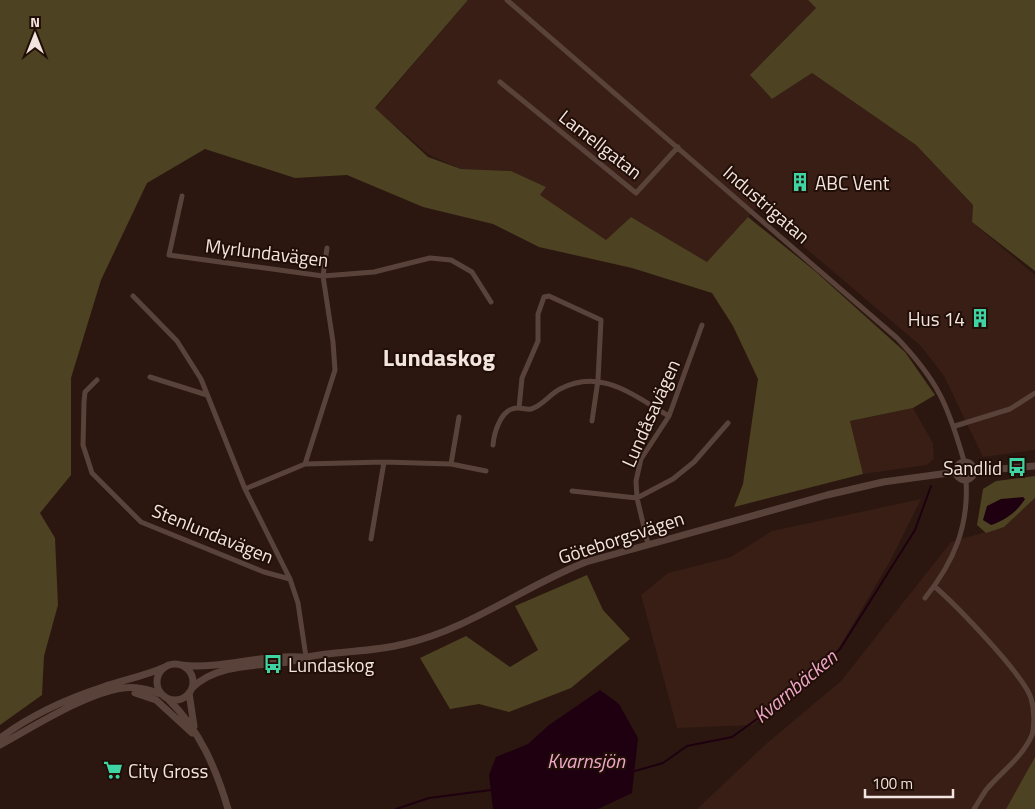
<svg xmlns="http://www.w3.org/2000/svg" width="1035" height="809" viewBox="0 0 1035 809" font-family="'Titillium Web',sans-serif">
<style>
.built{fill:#381e14}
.green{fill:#4d4222}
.water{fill:#1f0010}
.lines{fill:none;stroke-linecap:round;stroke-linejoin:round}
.stream{stroke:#1f0010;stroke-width:2}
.street{stroke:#59423a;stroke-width:5}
.secondary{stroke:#59423a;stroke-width:7}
.labels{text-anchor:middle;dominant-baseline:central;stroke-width:4;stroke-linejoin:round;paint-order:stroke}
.street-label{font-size:19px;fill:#f2e4df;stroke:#210e07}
.poi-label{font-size:19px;fill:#f2e4df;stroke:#210e07;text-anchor:start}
.water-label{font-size:20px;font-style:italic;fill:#efa7c7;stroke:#210e07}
.district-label{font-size:24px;font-weight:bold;fill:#f2e4df;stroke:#210e07}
</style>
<rect width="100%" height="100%" fill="#2b1710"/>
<path class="built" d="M468,0H808L816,8L750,75L772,99L812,73L916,145L973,205L972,222L1035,275V450L983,457L944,376L921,346L757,207L708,263L631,217L606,240L539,195L546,187L511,171L461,169L429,155L375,109Z
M913,408L933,443L934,459L927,465L863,474L850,421Z
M1035,498V757L1006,809H697L766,744L841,681L951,542L1003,527Z
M921,499L889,563L833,658L753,725L677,728L641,595L668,573L731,557L772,531Z"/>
<path class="green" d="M0,0H468L375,108L428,157L461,169L511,171L546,187L540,195L606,240L631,217L707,262L748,217L815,271L905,352L935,395L913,408L850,421L863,474L734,507L743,484L758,379L733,326L712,293L632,268L539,247L493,224L423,207L347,175L295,178L205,149L147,183L101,280L71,378V475L40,513L55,538L58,605L44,656L42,695L0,725Z
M808,0H1035V271L972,222L973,205L916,145L812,73L772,99L750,75L816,8Z
M1035,476V498L1004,527L986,533L977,525L983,489L996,481Z
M587,575L603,610L630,639L571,688L509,712L479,704L450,709L420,658L466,636L510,667L538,650L515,606Z
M1035,757V809H1006Z"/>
<path class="water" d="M1023,497L1025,499C1017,512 1005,520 991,525L983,520L987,506L1001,499Z
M600,690L619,704L638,738L632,793L598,809H493L489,775L496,757L528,744L549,725Z"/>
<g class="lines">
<path class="stream" d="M635,771L663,763L687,746L732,737L771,709L840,649L915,530L931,486
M396,809L429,798L491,790"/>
<path class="street" d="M507,0L897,338C938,381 948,405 964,461
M500,82L636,193L678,147
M182,196L169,255L323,276L374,272L430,258L451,260L472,272L491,302
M133,296L177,341L201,379L245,489L290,579L298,603L306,657
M150,377L207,395
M97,380L85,392L84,402L83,445L92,473L141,522L264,572L290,579
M519,408L522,378L538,341V314L544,297L549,296L601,320L598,380L592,421
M955,426L1010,409L1035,393
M493,445C494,433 500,413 512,409C519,406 524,410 531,409C542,406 550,394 560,389C601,367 634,396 669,416
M305,464L335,370L333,342L323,276L327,248
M451,464L459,417
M245,489L305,464L384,462L451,464L486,471
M572,491L637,498L673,479L694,462L728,423
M371,539L384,462
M648,544L637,498L636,481L641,459L669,416L702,325
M934,586C955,604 1023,674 1031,698C1034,708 1035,725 1032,735C1022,758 1002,771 986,790C982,796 978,803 974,809
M925,598C954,562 969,526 966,480"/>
<path class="secondary" d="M956 471a9 9 0 1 1 18 0a9 9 0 1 1-18 0Z
M975,471L1035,466
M157 682a18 18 0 1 1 36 0a18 18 0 1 1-36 0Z
M181,665C221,670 261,654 301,657
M192,688C216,664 257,666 288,662C295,661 300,658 307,657C339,651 372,652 404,644C470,629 524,586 586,562L827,495L883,482L956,472
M135,693L156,700L192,733
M189,693L194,726
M168,699C199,729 216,768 228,809
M0,738C31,715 66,699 103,687C123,680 145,676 165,667
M0,745C33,727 86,693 123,688C136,686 149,690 161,694"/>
</g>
<defs>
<g id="building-bare" transform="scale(1.5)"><path d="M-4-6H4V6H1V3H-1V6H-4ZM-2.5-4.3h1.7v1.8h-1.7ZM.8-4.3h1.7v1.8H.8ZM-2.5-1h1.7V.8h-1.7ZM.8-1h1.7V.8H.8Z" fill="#3ed4a3" stroke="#210e07" stroke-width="2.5" paint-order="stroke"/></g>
<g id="bus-bare" transform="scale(1.5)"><path d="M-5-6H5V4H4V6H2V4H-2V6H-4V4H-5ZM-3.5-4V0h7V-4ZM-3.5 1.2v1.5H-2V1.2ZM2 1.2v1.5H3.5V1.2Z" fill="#3ed4a3" stroke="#210e07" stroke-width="2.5" paint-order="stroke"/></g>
<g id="supermarket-bare" transform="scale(1.5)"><path d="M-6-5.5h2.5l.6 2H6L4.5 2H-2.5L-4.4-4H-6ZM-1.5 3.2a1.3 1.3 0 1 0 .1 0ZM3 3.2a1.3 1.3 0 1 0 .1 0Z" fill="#3ed4a3" stroke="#210e07" stroke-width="2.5" paint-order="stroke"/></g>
</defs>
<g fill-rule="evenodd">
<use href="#building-bare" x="800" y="182"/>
<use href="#building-bare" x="980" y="318"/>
<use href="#bus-bare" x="1017" y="467"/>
<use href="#bus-bare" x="273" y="664"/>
<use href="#supermarket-bare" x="113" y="770"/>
</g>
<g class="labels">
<g class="street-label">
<text transform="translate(601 144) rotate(38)">Lamellgatan</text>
<text transform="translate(767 204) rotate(41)">Industrigatan</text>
<text transform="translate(267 252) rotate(7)">Myrlundavägen</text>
<text transform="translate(650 413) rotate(-66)">Lundåsavägen</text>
<text transform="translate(213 533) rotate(22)">Stenlundavägen</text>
<text transform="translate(621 537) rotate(-18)">Göteborgsvägen</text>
</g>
<g class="poi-label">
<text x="815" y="182">ABC Vent</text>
<text x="965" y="318" text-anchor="end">Hus 14</text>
<text x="1002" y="467" text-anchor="end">Sandlid</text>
<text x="288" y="664">Lundaskog</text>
<text x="128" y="770">City Gross</text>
</g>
<g class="water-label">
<text transform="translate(795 686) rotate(-40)">Kvarnbäcken</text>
<text x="586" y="760">Kvarnsjön</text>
</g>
<g class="district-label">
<text x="439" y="357">Lundaskog</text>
</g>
</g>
<g transform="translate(35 35)" stroke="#210e07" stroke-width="4" paint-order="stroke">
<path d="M0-4L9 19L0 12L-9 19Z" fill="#f2e4df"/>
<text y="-8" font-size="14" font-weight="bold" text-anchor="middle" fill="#f2e4df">N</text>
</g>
<path d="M865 789v8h88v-8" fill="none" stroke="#f2e4df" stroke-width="2.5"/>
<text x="872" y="789" font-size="15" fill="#f2e4df" stroke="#210e07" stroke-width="4" paint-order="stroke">100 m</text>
</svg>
